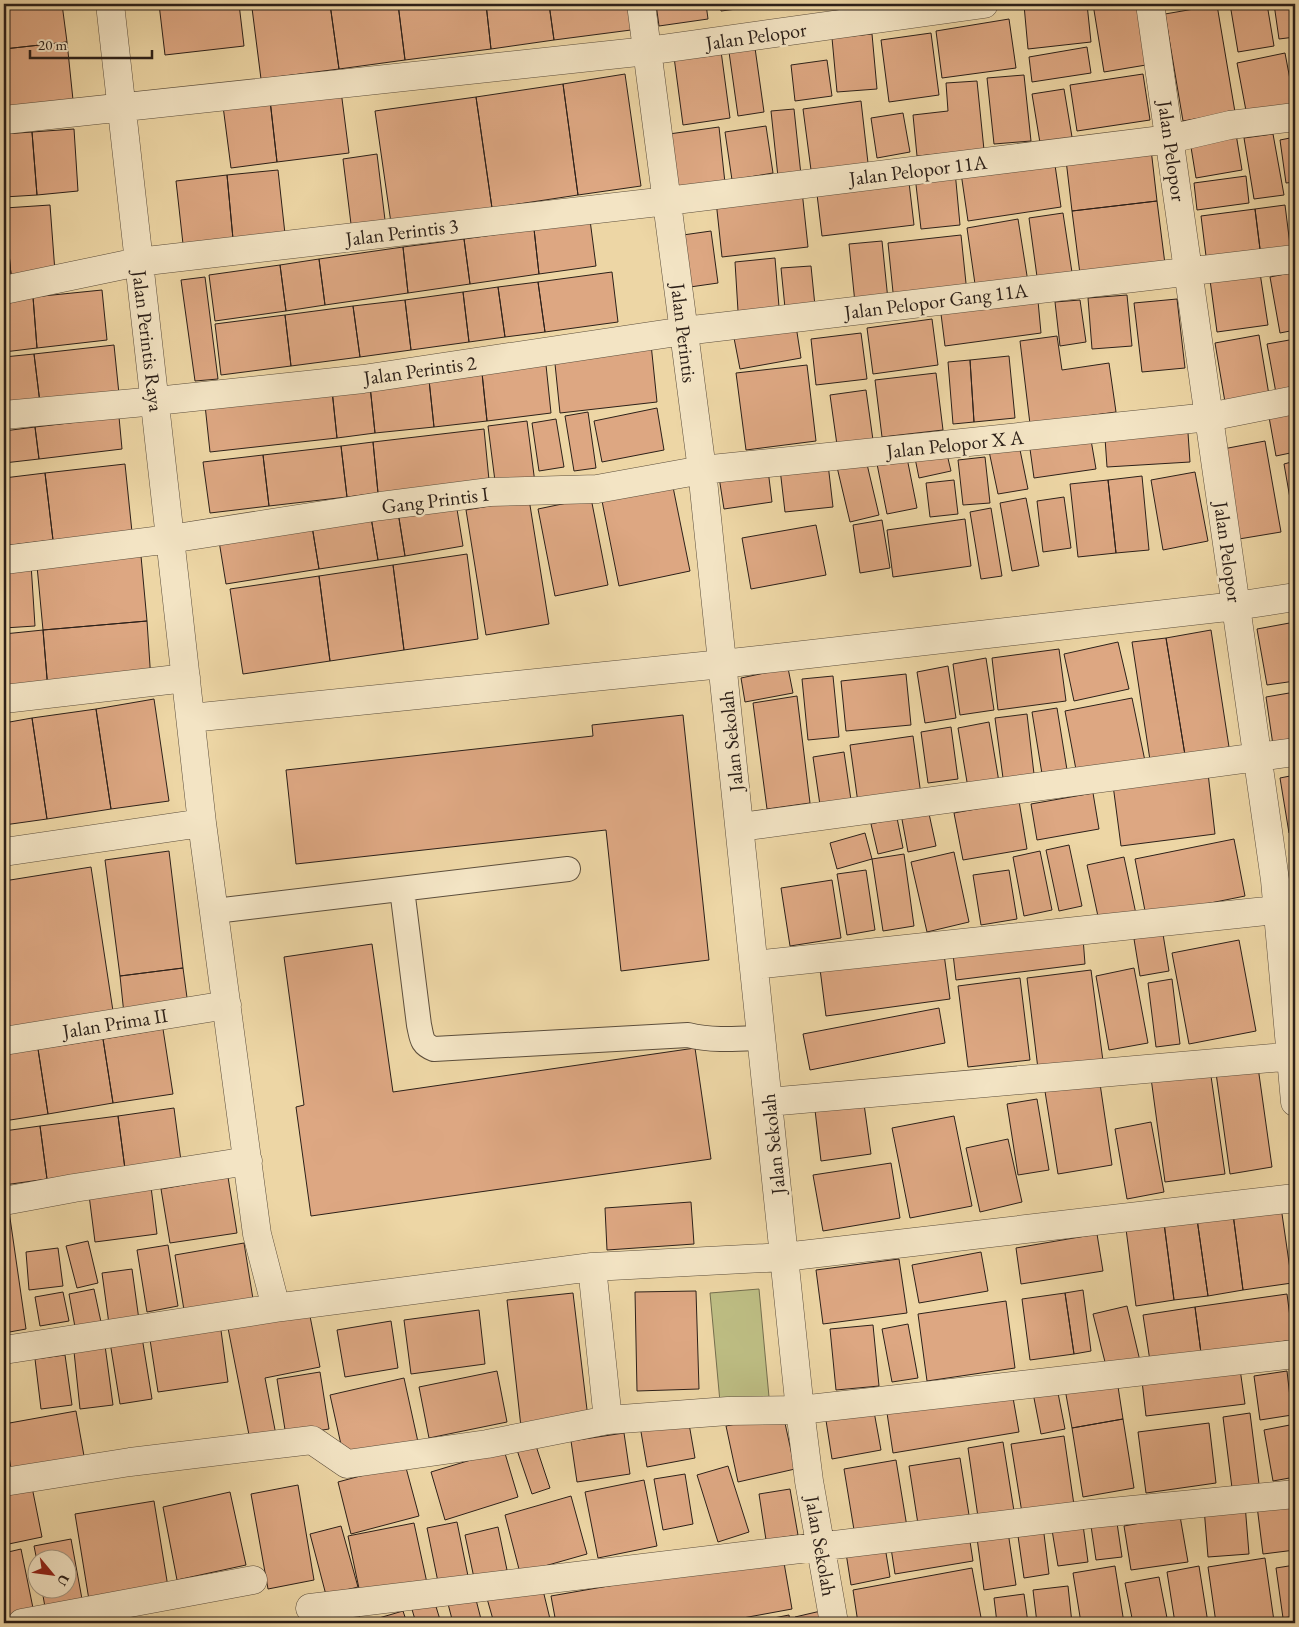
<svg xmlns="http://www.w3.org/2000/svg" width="1299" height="1627" viewBox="0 0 1299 1627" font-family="'EB Garamond',serif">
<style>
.green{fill:#bdbd83;stroke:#746e4e}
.building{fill:#dda782;stroke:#2c2019}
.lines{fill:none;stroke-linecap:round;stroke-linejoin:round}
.service-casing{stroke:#5c4e3c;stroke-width:26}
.minor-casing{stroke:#5c4e3c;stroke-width:29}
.service{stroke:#f3e4c4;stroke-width:24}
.minor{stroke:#f3e4c4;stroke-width:28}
.labels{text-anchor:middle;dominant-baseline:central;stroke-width:5;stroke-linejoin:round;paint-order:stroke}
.street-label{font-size:20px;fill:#2c2019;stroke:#f3e4c4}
</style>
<rect width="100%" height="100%" fill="#edd6a5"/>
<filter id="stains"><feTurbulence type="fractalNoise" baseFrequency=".004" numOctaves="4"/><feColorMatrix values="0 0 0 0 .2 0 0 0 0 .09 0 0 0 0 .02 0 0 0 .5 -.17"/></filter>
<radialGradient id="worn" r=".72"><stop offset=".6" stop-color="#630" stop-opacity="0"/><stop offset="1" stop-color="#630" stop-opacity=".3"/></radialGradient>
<path class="green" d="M759,1289L769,1397L720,1402L710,1293Z"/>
<path class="building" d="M4,4H62L67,42L4,49Z
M159,4H239L244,46L165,55Z
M280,4H330L339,69L261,79L252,8Z
M330,4H398L405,60L339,69Z
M398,4H486L491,49L405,60Z
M486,4H549L554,40L491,49Z
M549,4H628L631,30L554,40Z
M656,4H706L708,19L659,26Z
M720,4H776L721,11Z
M1037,4H1087L1091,42L1028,49L1024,5Z
M1093,4H1137L1146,65L1104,72Z
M1230,4H1267L1274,46L1238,52Z
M1274,4H1295V37L1279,39Z
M1217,5L1235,112L1183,121L1165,14Z
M1009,19L1016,68L942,78L936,31Z
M931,33L939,95L889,102L881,40Z
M872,34L877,89L837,92L832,38Z
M67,42L73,100L4,109V49Z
M1087,47L1091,73L1032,82L1029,57Z
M755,48L764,112L738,116L729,52Z
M721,51L730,118L683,125L674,57Z
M1285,53L1295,106L1247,116L1237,63Z
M827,60L832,96L795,101L791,65Z
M625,74L641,186L578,195L563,84Z
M1143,74L1150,120L1077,131L1070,85Z
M1024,75L1031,141L994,144L987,78Z
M977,81L984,150L917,156L913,115L948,111L946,83Z
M563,84L578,195L492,208L476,97Z
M1064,89L1073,143L1041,149L1032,94Z
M341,91L349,153L277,162L270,100Z
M476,97L492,208L391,223L375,111Z
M270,100L277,162L231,168L223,106Z
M861,101L868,163L811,170L803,109Z
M794,109L801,175L778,177L771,111Z
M903,113L910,152L877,158L871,118Z
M766,126L773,173L732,180L725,132Z
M719,127L725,183L676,189L669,134Z
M74,129L78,191L37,195L32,132Z
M32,132L37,195L4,197V134Z
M1236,134L1242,170L1196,178L1190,141Z
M1273,134L1284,195L1254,199L1244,138Z
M1295,137V182L1286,183L1280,140Z
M1151,149L1157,201L1072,211L1066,160Z
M377,154L385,220L351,224L343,159Z
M1054,158L1061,207L968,221L961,173Z
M278,170L285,234L233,239L227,175Z
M955,171L960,225L921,229L915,176Z
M908,174L914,225L822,236L816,186Z
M227,175L233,239L183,244L176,181Z
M1246,176L1249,203L1197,210L1194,183Z
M802,191L808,247L722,257L716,201Z
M1157,201L1165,264L1080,274L1072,211Z
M50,205L55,272L11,275L5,208Z
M1285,205L1291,253L1261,257L1255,209Z
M4,208H5L11,275L4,276Z
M1255,209L1261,257L1207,264L1201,216Z
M1063,213L1073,279L1038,284L1029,218Z
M1018,219L1028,282L976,291L967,228Z
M590,220L596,266L539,274L534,229Z
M534,229L539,274L470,284L464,239Z
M711,231L718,283L683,288L676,236Z
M961,235L967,293L894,302L888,243Z
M464,239L470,284L408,293L403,247Z
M882,241L888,300L855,303L849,244Z
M403,247L408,293L325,305L319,259Z
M775,258L779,307L738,311L735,262Z
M319,259L325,305L286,311L280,265Z
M280,265L286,311L215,321L209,275Z
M811,266L815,306L785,308L781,268Z
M612,272L618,322L545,332L538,282Z
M1295,272V330L1280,333L1270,277Z
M1260,273L1268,325L1217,332L1210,280Z
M205,277L218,379L195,381L181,280Z
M538,282L545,332L505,337L498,287Z
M498,287L505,337L469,342L463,292Z
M102,290L107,340L37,348L33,297Z
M463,292L469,342L411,350L405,300Z
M1127,295L1132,346L1092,349L1088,298Z
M33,297L37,348L4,352V300Z
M1177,299L1185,368L1142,372L1134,303Z
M405,300L411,350L360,357L353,306Z
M1080,300L1086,342L1060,346L1055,302Z
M1038,301L1041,333L945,346L941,314Z
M353,306L360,357L291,366L285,315Z
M285,315L291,366L221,375L215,324Z
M932,319L938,365L873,374L867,328Z
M796,326L801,358L740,369L734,338Z
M861,333L867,379L816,385L811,339Z
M1259,335L1269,395L1225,402L1215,343Z
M1057,336L1062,370L1109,363L1116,412L1030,424L1020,341Z
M1295,339V389L1276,393L1267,344Z
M651,344L657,402L560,413L554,354Z
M114,345L119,394L40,403L34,354Z
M34,354L40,403L4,407V357Z
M1009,356L1015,418L974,422L970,360Z
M970,360L974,422L953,424L948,362Z
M546,365L551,413L487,421L482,373Z
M807,365L816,441L746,450L736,373Z
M482,373L487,421L434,427L429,380Z
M936,373L943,430L882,437L875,380Z
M429,380L434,427L375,433L370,386Z
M370,386L375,433L337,438L332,390Z
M332,390L337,438L210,452L205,405Z
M866,390L873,440L837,445L830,395Z
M657,408L664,450L602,462L594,421Z
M1295,411V452L1276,456L1269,417Z
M588,412L596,468L574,471L565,416Z
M119,417L122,449L39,459L35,427Z
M556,419L564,467L539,471L532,423Z
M527,421L535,483L496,489L488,426Z
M35,427L39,459L4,463V431Z
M484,429L489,480L378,493L373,442Z
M1188,433L1190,462L1107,467L1105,438Z
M1091,440L1096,469L1034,478L1030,449Z
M1265,441L1281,532L1239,539L1223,449Z
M373,442L378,493L347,497L341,446Z
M1019,445L1028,489L998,494L989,451Z
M341,446L347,497L269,506L263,455Z
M945,446L951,471L919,478L914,453Z
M906,453L917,508L887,514L876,459Z
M263,455L269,506L210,513L203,462Z
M985,457L990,503L963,505L958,460Z
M866,460L879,515L850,522L837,467Z
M1295,461V527L1284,464Z
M125,464L132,532L53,540L45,473Z
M828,464L833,507L785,512L780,469Z
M768,470L772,502L724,509L719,477Z
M1195,472L1208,541L1163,550L1151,480Z
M45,473L53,540L4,546V478Z
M1142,476L1149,550L1116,553L1108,480Z
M954,480L958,514L930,517L926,483Z
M1108,480L1116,553L1078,557L1070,484Z
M673,487L690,571L619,586L602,501Z
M1064,497L1071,548L1043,552L1037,501Z
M591,498L608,585L555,596L538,509Z
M1026,498L1039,566L1012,571L1000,503Z
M529,499L549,624L486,635L466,510Z
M456,503L463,546L405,556L398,512Z
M991,508L1002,576L981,579L970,512Z
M398,512L405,556L378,560L371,517Z
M371,517L378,560L319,569L312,526Z
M965,519L971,566L893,577L887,530Z
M882,520L890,568L860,573L853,525Z
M816,525L826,575L751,589L742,538Z
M312,526L319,569L226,584L219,541Z
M467,554L478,639L404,650L393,565Z
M141,556L147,621L43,630L37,566Z
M31,564L35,626L4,628V566Z
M393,565L404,650L330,661L319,576Z
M319,576L330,661L243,674L230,589Z
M147,621L151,681L48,690L43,630Z
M1295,622V681L1267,685L1257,629Z
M43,630L48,690L4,694V634Z
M1211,630L1229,747L1185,755L1166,638Z
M1166,638L1185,755L1150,760L1132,642Z
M1118,642L1129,689L1074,701L1064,654Z
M1059,649L1066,701L998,710L992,658Z
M986,658L994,710L960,715L953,664Z
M948,666L956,718L925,723L917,672Z
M788,668L793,693L745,702L741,678Z
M906,674L911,725L846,731L841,681Z
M833,676L839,737L808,740L802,679Z
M1295,692V749L1274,752L1266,697Z
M797,696L810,803L767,809L753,703Z
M1132,698L1145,761L1077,775L1065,711Z
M154,699L169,801L111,809L96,709Z
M1057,708L1068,776L1043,780L1032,712Z
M96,709L111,809L47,819L32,718Z
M1027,714L1034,774L1003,778L995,718Z
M683,715L709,960L621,971L606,830L296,864L286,770L593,736L592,725Z
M32,718L47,819L4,825V723Z
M989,722L999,782L968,788L958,728Z
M951,727L958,779L928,783L921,732Z
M913,736L921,795L858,803L850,745Z
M844,752L851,800L820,805L813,757Z
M1208,773L1215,834L1121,846L1113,785Z
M1295,775V832L1289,833L1280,778Z
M1093,793L1099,829L1037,840L1031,804Z
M1019,801L1027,849L963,860L954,813Z
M928,809L936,846L908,852L901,814Z
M897,818L903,848L878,854L871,824Z
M865,833L872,859L837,869L830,843Z
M1234,839L1245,896L1146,916L1135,859Z
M1069,845L1082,906L1059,911L1046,850Z
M169,851L183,968L120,976L105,860Z
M1040,851L1052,910L1024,916L1013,857Z
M954,852L969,922L927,932L911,862Z
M904,854L914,926L883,931L872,859Z
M1124,857L1136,914L1099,921L1087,865Z
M91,867L113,1011L4,1029V881Z
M866,870L875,930L847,935L837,874Z
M1009,870L1017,919L981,925L973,875Z
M832,880L841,938L790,946L781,888Z
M1163,934L1169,971L1140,976L1134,939Z
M1083,938L1085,964L956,980L953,954Z
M1239,940L1256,1031L1189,1044L1172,953Z
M372,944L393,1092L695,1048L711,1159L311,1216L296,1107L304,1105L284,957Z
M944,954L950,999L826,1016L820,969Z
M183,968L188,1005L124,1014L120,976Z
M1134,968L1148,1043L1109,1050L1096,976Z
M1091,970L1103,1061L1038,1069L1027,978Z
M1020,978L1030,1060L968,1067L958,986Z
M1172,979L1180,1044L1156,1047L1148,983Z
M939,1008L945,1043L810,1070L803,1034Z
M163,1029L173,1094L113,1103L103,1039Z
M103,1039L113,1103L48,1114L38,1049Z
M38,1049L48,1114L4,1121V1054Z
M1258,1067L1272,1167L1230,1174L1216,1073Z
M1210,1069L1225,1174L1165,1182L1151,1078Z
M1099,1077L1112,1165L1058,1174L1044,1085Z
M1037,1099L1049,1170L1018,1175L1007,1104Z
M864,1104L871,1154L821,1161L815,1110Z
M174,1108L181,1161L125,1169L118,1116Z
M118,1116L125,1169L47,1179L40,1126Z
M954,1116L972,1206L910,1218L892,1128Z
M1151,1122L1164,1192L1127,1199L1115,1129Z
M40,1126L47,1179L4,1185V1131Z
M1008,1139L1022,1202L980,1212L966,1148Z
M891,1163L900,1218L823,1231L813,1175Z
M228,1177L237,1233L170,1243L161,1189Z
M151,1187L157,1234L95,1242L89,1195Z
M691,1202L694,1244L607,1250L605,1208Z
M1281,1207L1292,1283L1243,1290L1233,1214Z
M9,1211L26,1329L4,1333V1212Z
M1233,1214L1243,1290L1208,1296L1197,1219Z
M1197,1219L1208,1296L1174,1300L1164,1223Z
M1164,1223L1174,1300L1136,1306L1126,1229Z
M1097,1234L1103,1271L1021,1284L1016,1248Z
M88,1241L98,1283L77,1288L66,1246Z
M244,1243L253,1299L184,1310L175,1255Z
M168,1245L178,1306L147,1312L137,1250Z
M58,1248L63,1286L29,1290L26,1252Z
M981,1252L988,1291L919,1303L912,1265Z
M899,1259L907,1313L823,1324L816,1270Z
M132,1269L139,1320L109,1324L102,1273Z
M94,1289L101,1322L75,1327L69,1294Z
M1083,1290L1091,1351L1074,1354L1065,1293Z
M696,1291L699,1389L637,1391L635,1292Z
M63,1292L69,1321L40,1326L35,1297Z
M573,1293L588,1418L521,1427L507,1300Z
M1065,1293L1074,1354L1030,1360L1022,1299Z
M1287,1294L1293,1340L1201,1353L1195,1307Z
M1006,1301L1015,1368L927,1381L918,1314Z
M308,1306L320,1367L265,1378L276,1435L250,1440L227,1323Z
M1127,1306L1140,1361L1107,1370L1093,1314Z
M1195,1307L1201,1353L1150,1361L1143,1315Z
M479,1310L485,1364L411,1374L404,1320Z
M391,1321L398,1368L345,1377L337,1330Z
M220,1323L228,1382L158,1392L149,1333Z
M908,1324L918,1378L892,1382L882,1329Z
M873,1325L879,1386L836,1390L830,1329Z
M141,1331L152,1399L120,1404L109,1336Z
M104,1338L113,1405L80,1409L73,1342Z
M65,1355L72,1405L41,1409L35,1359Z
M1240,1369L1245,1404L1146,1416L1142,1381Z
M497,1371L507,1422L429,1438L419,1387Z
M1287,1371L1292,1415L1260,1420L1254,1376Z
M320,1372L329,1429L286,1436L277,1379Z
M404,1378L418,1442L344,1458L330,1395Z
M1117,1380L1123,1419L1072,1428L1065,1389Z
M1057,1388L1065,1429L1041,1434L1033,1393Z
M1012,1392L1019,1432L893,1453L887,1413Z
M873,1406L881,1450L832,1459L825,1414Z
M76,1411L84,1456L11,1469L4,1424Z
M1250,1413L1259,1484L1232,1488L1223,1417Z
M783,1414L795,1469L738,1482L726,1426Z
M688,1418L695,1458L647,1467L640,1426Z
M1123,1419L1134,1488L1083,1497L1072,1428Z
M1209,1423L1216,1483L1146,1493L1138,1432Z
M1295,1424V1477L1273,1481L1264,1430Z
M624,1433L630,1474L577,1482L571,1441Z
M1064,1436L1074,1505L1022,1513L1011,1444Z
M1003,1442L1014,1511L978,1517L968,1448Z
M535,1443L550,1488L532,1494L517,1450Z
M504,1450L518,1497L445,1520L431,1472Z
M960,1458L969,1515L918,1524L909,1466Z
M896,1460L907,1527L855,1536L844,1469Z
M405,1464L419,1516L351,1534L338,1482Z
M728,1466L749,1532L718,1542L697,1475Z
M685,1474L693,1524L663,1530L654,1479Z
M644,1480L657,1546L598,1558L585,1492Z
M31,1482L42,1537L4,1545V1488Z
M298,1485L314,1580L268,1589L251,1494Z
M790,1489L798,1535L766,1540L759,1494Z
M230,1492L246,1565L177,1580L163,1507Z
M571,1496L587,1554L520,1573L505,1515Z
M154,1501L168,1587L89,1600L75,1514Z
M1295,1501V1550L1263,1554L1257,1506Z
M1245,1504L1249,1554L1208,1557L1204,1508Z
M1116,1516L1122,1557L1096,1560L1090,1519Z
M1180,1516L1188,1562L1131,1570L1124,1526Z
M457,1522L468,1576L438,1582L427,1528Z
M414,1523L427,1583L361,1598L348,1536Z
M1083,1525L1088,1562L1058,1566L1052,1530Z
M341,1526L358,1587L326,1595L310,1534Z
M1043,1526L1049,1574L1024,1578L1017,1529Z
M498,1527L507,1570L474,1578L465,1535Z
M1008,1532L1016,1585L984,1590L977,1538Z
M969,1535L973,1561L895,1574L891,1548Z
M71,1539L82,1599L45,1607L42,1590H68V1560H38V1566L34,1546Z
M885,1547L890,1577L851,1585L846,1553Z
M21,1549L34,1613L4,1619V1553Z
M783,1557L792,1609L732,1620V1623H556L551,1596L723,1566Z
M1265,1558L1274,1621L1262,1623H1216L1208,1567Z
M1295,1565V1616L1283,1618L1276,1568Z
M1115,1566L1124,1623H1081L1073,1573Z
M1199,1566L1208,1623H1175L1167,1572Z
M972,1568L982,1623H858L853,1590Z
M1159,1577L1168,1623H1133L1125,1583Z
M541,1582L551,1623H494L486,1595Z
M1068,1586L1072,1623H1037L1033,1590Z
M474,1592L482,1623H453L447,1600Z
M1024,1594L1028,1623H997L994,1598Z
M434,1600L441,1623H416L411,1606Z
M357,1608L361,1623H329L327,1617Z
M825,1610L827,1623H796L795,1617Z
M403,1611L407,1623H373L372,1620Z
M789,1615L790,1623H748Z"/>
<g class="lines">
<g class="service-casing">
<path id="service" d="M402,889L419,1025C422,1038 421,1044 434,1049L688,1035C712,1041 737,1039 762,1038
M215,911L568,869"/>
</g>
<g class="minor-casing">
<path id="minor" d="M641,4L702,470L800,1410L809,1481L834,1623
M1150,4L1275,880L1295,1102
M4,120L647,51L984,4
M4,290L138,262L667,201L1170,139L1230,125L1295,117
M4,415L156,401L363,379L684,331L1295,259
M4,560L170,539L381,506L490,492L597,489L702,470L1209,417L1295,400
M4,699L186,678
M191,718L722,664L1236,606L1295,597
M202,823L257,1234L274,1300L282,1307L592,1267L784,1257L1295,1198
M740,827L1295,752
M4,852L202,823C173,550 139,277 110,4
M754,965L1295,908
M4,1041L227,1005
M768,1102L1295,1056
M4,1201L74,1188L248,1161
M4,1350L282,1307
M608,1420L728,1411L800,1410L1295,1354
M4,1482L130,1462L312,1440L347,1464L487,1444L608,1420L592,1267
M310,1608L1091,1514L1295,1494
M22,1623L253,1580"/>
</g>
<use href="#service" class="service"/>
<use href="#minor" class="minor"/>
</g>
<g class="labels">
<g class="street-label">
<text transform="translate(756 36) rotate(-8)">Jalan Pelopor</text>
<text transform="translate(1172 151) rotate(82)">Jalan Pelopor</text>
<text transform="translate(918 170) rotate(-7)">Jalan Pelopor 11A</text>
<text transform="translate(402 232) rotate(-7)">Jalan Perintis 3</text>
<text transform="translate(936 301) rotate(-7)">Jalan Pelopor Gang 11A</text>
<text transform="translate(684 333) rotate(83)">Jalan Perintis</text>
<text transform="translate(148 341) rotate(83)">Jalan Perintis Raya</text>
<text transform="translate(420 370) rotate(-8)">Jalan Perintis 2</text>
<text transform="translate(955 444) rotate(-6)">Jalan Pelopor X A</text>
<text transform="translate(435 500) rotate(-7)">Gang Printis I</text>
<text transform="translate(1228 552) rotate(82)">Jalan Pelopor</text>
<text transform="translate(731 741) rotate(-96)">Jalan Sekolah</text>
<text transform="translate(115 1023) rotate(-9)">Jalan Prima II</text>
<text transform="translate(773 1144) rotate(-96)">Jalan Sekolah</text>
<text transform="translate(821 1546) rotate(80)">Jalan Sekolah</text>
</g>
</g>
<rect width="1299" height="1627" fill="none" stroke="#edd6a5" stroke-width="20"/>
<rect x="5" y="5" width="1289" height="1617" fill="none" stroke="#2c2019" stroke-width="2.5"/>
<rect x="10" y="10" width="1279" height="1607" fill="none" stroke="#2c2019"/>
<g transform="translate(52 1574) rotate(119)"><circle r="24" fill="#f3e4c4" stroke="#a39680"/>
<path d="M0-4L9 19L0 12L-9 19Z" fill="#8f2418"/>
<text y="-8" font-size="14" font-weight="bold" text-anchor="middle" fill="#2c2019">U</text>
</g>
<path d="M30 50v8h122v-8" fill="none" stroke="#2c2019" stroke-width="2.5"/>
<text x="38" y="50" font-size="15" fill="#2c2019" stroke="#f3e4c4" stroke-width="4" paint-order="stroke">20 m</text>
<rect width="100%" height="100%" filter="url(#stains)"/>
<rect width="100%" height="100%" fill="url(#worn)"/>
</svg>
